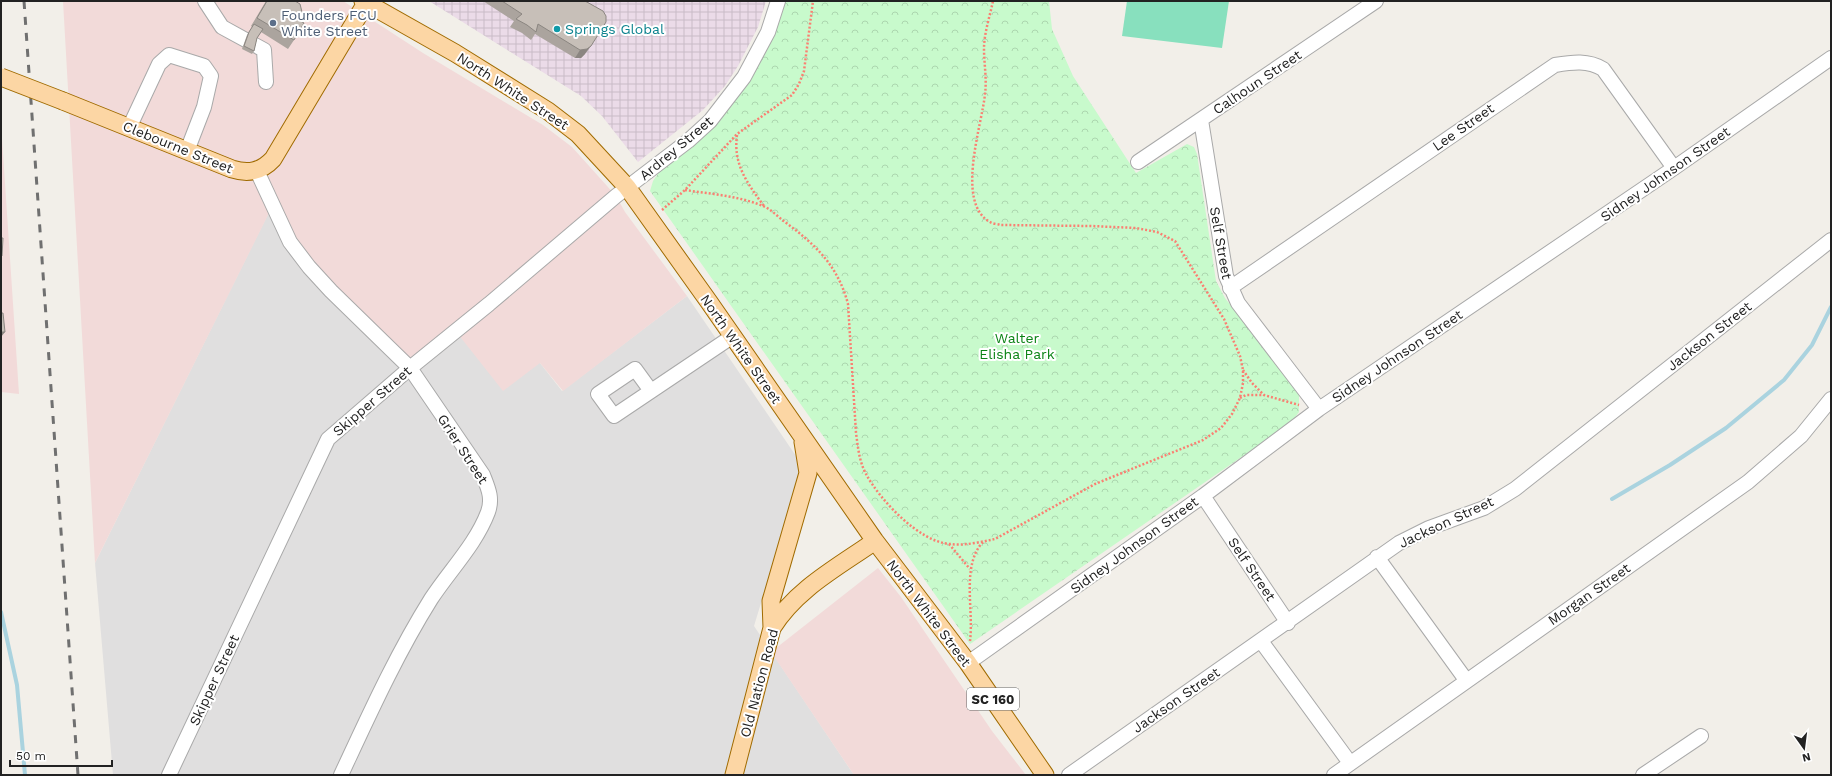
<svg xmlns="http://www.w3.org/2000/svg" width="1832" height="776" viewBox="0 0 1832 776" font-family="'Work Sans',sans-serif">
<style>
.residential{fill:#e0dfdf}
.commercial{fill:#f2dad9}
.industrial{fill:url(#industrial-grid)}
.park{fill:url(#park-crowns)}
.pitch{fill:#88e0be}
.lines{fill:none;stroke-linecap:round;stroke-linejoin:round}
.stream{stroke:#aad3df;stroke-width:4}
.minor-casing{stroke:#a9a9a9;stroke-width:16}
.major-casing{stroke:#a06b00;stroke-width:19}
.path{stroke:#fa8072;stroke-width:2.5;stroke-dasharray:2 2;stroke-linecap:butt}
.minor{stroke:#fff;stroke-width:14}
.major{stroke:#fcd6a4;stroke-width:17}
.rail{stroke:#707070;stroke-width:3;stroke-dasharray:8 8;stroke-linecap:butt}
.major-bridge-casing{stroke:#a06b00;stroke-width:19;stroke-linecap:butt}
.major-bridge{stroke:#fcd6a4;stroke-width:17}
.wall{fill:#aba49e}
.shaded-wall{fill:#8b8681}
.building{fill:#c7bfb8;stroke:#8b8681}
.service-dot{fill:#5c6f8a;stroke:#fff;stroke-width:1.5}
.culture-dot{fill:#0f9aa8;stroke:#fff;stroke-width:1.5}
.labels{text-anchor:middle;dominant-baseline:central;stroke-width:4;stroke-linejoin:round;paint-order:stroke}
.shield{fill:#fff;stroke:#646464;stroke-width:1}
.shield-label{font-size:13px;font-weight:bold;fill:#222}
.service-label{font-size:14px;fill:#4e5e75;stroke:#fff;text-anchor:start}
.culture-label{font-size:14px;fill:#0d838f;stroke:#fff;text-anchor:start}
.street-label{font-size:14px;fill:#222;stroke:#fff}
.park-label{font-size:14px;fill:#0c8416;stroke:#fff}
</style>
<defs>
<pattern id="industrial-grid" width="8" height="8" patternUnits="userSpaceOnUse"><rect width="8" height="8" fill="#ebdbe8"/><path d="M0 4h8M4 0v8" fill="none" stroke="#c9bcc7"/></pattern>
<pattern id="park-crowns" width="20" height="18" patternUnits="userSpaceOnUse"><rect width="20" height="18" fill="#c8facc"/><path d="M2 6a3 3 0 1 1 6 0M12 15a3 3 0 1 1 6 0" fill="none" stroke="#acd6af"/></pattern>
</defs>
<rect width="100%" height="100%" fill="#f2efe9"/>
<path class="residential" d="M275,200L454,329L540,363L562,391L687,296L796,456L802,467L754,626L854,775H113L95,563Z"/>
<path class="commercial" d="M63,1H343L423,53L543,125L572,147L616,196L625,212L687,296L563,391L540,363L503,391L454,329L410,364L330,285L294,242L275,201L95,563Z
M1,123L19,394L1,392Z
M878,568L901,597L992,731L1026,775H854L771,652Z"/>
<path class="industrial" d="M429,1H766L758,27L738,66L725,86L703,110L638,162L602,116L581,96Z"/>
<path class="park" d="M780,1H1049L1052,29L1073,76L1136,173L1187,144L1194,147L1197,154L1216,281L1225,298L1299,393V412L1291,423L970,644L650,191L653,181L669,157L709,125Z"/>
<path class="pitch" d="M1127,1H1229L1222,48L1122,36Z"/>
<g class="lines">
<path class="stream" d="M1612,499L1670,465L1726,428L1784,380L1812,345L1831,307
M1,612L17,685L25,775"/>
<g class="minor-casing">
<path id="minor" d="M205,1L222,27L264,50L266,82
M1201,120L1226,276L1238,303L1319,409
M129,128L159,64L169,55L204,66L211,76L204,107L187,151
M1138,162L1376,1
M257,171L290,242L309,267L331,291L410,368L483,475C488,488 493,498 488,512C476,544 450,570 431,599C396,655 369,715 341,775
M1230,288L1555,65C1573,62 1588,60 1603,69L1674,168
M651,391L635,369L598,394L614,416L733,336
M1203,496L1288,623
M1377,557L1466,680
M1261,641L1350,763
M968,663L1203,496L1319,409L1674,168L1831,58
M169,775L328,439L410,368L489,304L616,196L688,141L710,121L744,77L768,32L778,1
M1069,775L1399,543L1429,528L1484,508L1515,489L1831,240
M1334,775L1748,482L1801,436L1831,399
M1643,775L1701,736"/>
</g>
<g class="major-casing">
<path id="major" d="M363,1L455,53L548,111L578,134L627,187L709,302L875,541L968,663L1045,775
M63,101L232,169C248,174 261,172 273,159L366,3
M772,628L771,601L808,473L803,442
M734,775L772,628C796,589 838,567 875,541"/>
</g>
<path class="path" d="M737,135C733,164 747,183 764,206
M685,190C711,194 739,196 763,206C771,209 778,217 785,222C816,245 838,266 848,304L856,433C858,447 859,461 866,474C880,500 919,542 950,544C964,546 981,542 995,539L1095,484L1203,440L1221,428L1232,414L1240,398L1243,383V370L1240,356L1224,319L1175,241L1157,232L1136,228L1091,226L1001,225C998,224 993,224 990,222C955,203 982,125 985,94C987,79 984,64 984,49C984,33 990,16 993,1
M662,210L685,190L737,134L792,95L799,84L804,71L813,1
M1243,370L1252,383L1264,395L1299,405
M1240,398L1246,395H1263
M949,544L970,569
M970,641C974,610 961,565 983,542"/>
<use href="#minor" class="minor"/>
<use href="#major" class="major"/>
<path class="rail" d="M24,1L78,775"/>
<g class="major-bridge-casing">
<path id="major-bridge" d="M1,77L63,101"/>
</g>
<use href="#major-bridge" class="major-bridge"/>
</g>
<path class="wall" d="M266,1H295L297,19L294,40L288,49L261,32L257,38L254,51L252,54L242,49L247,35L252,27L251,26Z
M483,1H585V54L581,58H575L535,34L531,40L522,33L510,27L514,21Z"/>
<path class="shaded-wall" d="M591,46L585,54L581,58H575L580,50Z
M1,332H5L1,337Z"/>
<path class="building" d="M267,1H295L300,4L302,12L297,19L304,23L294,40L257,18Z
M502,1H585L603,11L606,16V22L591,46L587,49L580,50L538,24L536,32L527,25L516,19L522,14Z
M254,24L263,29L257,38L254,51L244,46L249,32Z
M1,238H3L2,256H1Z
M1,313H3L5,332H1Z"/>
<circle class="service-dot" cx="273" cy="23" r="4"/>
<circle class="culture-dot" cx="557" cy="29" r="4"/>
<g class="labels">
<rect class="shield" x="967" y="688" width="52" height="22" rx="3"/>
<g class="shield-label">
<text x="993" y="699">SC 160</text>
</g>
<g class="service-label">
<text x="281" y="15">Founders FCU<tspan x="281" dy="16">White Street</tspan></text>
</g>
<g class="culture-label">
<text x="565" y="29">Springs Global</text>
</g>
<g class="street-label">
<text transform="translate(1257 82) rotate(-34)">Calhoun Street</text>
<text transform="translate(513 91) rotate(33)">North White Street</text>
<text transform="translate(1463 127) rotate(-35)">Lee Street</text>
<text transform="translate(178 147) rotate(22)">Clebourne Street</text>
<text transform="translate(676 148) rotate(-40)">Ardrey Street</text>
<text transform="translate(1665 174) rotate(-35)">Sidney Johnson Street</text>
<text transform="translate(1221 243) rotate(80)">Self Street</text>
<text transform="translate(1709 336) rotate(-38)">Jackson Street</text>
<text transform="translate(741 349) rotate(55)">North White Street</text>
<text transform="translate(1397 356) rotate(-34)">Sidney Johnson Street</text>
<text transform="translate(372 401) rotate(-41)">Skipper Street</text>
<text transform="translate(463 449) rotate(57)">Grier Street</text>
<text transform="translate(1446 522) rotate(-25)">Jackson Street</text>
<text transform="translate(1134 545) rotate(-36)">Sidney Johnson Street</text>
<text transform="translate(1252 569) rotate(56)">Self Street</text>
<text transform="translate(1589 594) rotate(-35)">Morgan Street</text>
<text transform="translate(929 613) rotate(53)">North White Street</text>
<text transform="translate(214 680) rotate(-65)">Skipper Street</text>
<text transform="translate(759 683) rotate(-75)">Old Nation Road</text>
<text transform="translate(1176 700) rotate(-35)">Jackson Street</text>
</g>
<g class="park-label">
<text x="1017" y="338">Walter<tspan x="1017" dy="16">Elisha Park</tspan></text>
</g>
</g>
<rect width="1832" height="776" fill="none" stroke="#222222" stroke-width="4"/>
<g transform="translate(1804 748) rotate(166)" stroke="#ffffff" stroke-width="3" paint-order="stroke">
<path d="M0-3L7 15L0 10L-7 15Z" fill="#222222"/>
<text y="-6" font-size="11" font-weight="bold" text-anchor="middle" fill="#222222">N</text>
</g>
<path d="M10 760v6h102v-6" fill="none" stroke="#222222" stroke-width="2"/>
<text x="16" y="760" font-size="12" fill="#222222" stroke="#ffffff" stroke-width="3" paint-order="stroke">50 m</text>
</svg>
